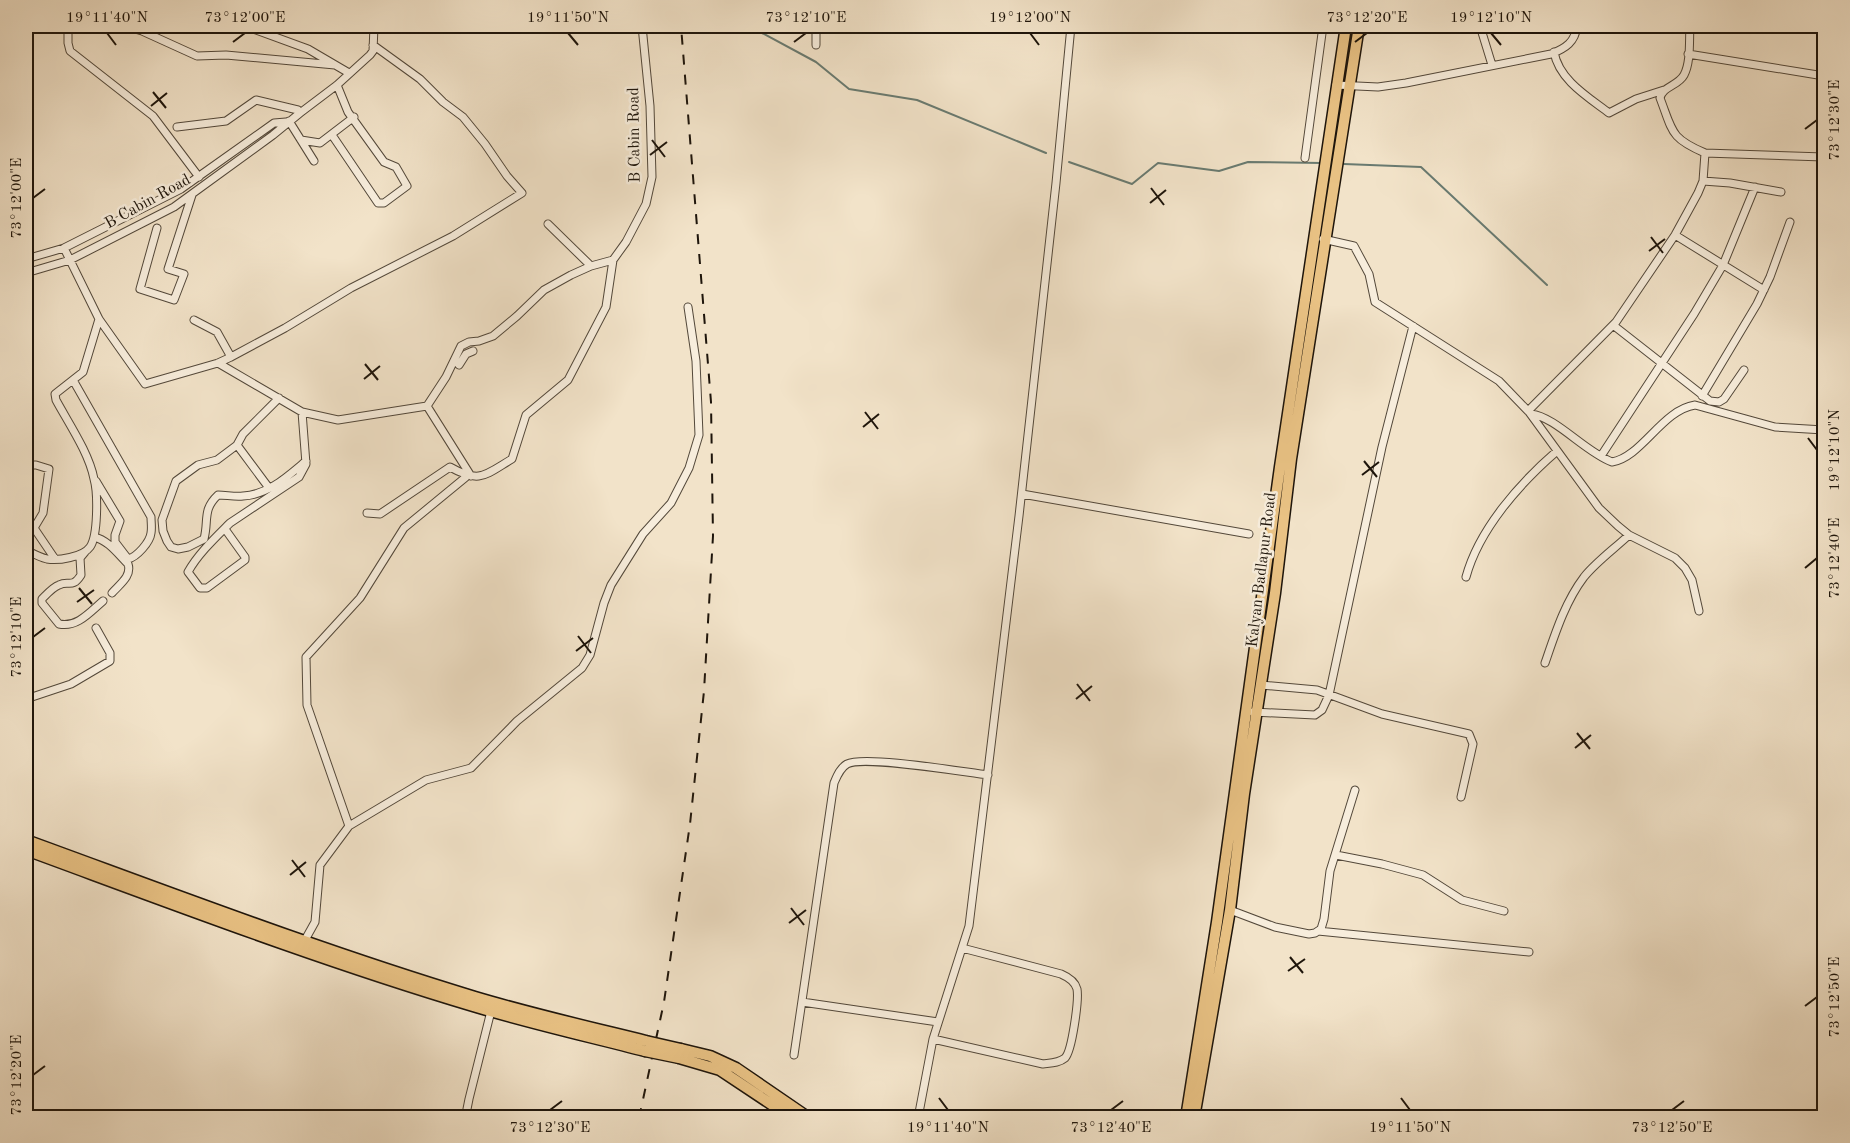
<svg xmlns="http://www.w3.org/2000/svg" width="1850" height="1143" viewBox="0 0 1850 1143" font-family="'Old Standard TT',serif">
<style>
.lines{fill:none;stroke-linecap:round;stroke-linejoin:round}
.stream{stroke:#697a70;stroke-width:2}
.street-casing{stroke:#53483a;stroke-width:9}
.primary-casing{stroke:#1e150b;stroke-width:13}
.street{stroke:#f7eddc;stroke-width:7}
.primary{stroke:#e9c284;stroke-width:10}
.rail{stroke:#1e150b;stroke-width:2;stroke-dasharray:10 10;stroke-linecap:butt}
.primary-bridge-casing{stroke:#1e150b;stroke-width:13;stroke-linecap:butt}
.primary-bridge{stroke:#e9c284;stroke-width:10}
.ticks{fill:none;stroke:#1e150b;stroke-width:2}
.labels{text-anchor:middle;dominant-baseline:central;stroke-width:5;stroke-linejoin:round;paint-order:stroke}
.street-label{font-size:16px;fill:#1e150b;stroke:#f7eddc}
.neatline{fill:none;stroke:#1e150b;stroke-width:2}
.ticks-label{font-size:15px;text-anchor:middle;fill:#1e150b}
</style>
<rect width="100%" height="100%" fill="#f2e3c9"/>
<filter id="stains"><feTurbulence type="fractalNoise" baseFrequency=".00333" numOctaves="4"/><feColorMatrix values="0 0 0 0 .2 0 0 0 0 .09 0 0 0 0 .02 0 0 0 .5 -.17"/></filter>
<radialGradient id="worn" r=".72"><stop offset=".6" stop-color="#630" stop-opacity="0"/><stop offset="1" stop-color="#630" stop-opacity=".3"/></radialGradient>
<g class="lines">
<path class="stream" d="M749,26L816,62L849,89L917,100L1046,153
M1069,162L1132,184L1158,163L1219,171L1248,162L1322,163
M1344,164L1421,167L1547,285"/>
<g class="street-casing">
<path id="street" d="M68,26V43L70,51L153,116L199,177
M124,26L142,31L197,56L226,55L335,65
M245,26L308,49L349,73
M1480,26L1492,65
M816,45V26
M1554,52C1559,80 1588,97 1609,113L1636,99L1664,90
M1688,54L1824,76
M1336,85L1378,87L1406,83L1551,54C1566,48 1575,42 1577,26
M289,121L314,161
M177,127L226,121L256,100L298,110L300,113L337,85L370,55L373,51L374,26
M332,135L378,203H384L407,186L396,167L384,162L348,112L337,85
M301,140L320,143L354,117
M1705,153L1824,157
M1305,158L1323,26
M1703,181L1730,183L1781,192
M548,224L591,266L613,260L626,242L646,204L652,177L650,106L642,26
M157,228L140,289L174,300L184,274L168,269L192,195
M1675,235L1764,290
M1323,239L1354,246L1369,274L1375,302L1499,381L1528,411L1616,322L1675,235L1698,193L1703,181L1705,153C1670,138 1673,132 1660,98C1663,86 1678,86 1684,75C1691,62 1689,40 1690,26
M64,248L99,319L145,384L218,363L231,357L285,328L351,288L453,236L522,193L507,176L485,144L463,117L443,102L420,79L373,45
M26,259L64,248L181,189L274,123L286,122
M26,273L70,260L174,207L273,135L300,113
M194,320L217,332L231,357
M1613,325L1710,401L1719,402L1724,399L1744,370
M218,363L302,412L338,420L427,406L471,476
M459,365L466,354L473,351
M73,380L151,517C151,522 152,528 151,533C150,542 137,557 128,559L115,542V535L120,521L96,481
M1702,396L1757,304L1770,277L1790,222
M279,398L243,434L237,445L217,460L198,465L176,481L162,520L163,531L167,541L171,547L178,549L188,547L204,539C209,520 202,510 218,495C226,495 235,497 243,496C268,495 288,476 306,461
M427,406L446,377L461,346L469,342L479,341L493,336L517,316L544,290L571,275L591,266
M1529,412L1599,508L1618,526L1629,535L1675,558L1685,568L1692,580L1699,611
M1531,414C1556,417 1585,452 1612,462C1642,457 1662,410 1695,405L1775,427L1824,430
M237,445L269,488
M1601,456L1694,314L1723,265L1755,187
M26,465H36L49,469L43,513L34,528L55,559
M1022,494L1249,534
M367,513L380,514L450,467C480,484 485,475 512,459L526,415L568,380L606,307L613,260
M26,515L34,528
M225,529L245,557V560L207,588H200L188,572C198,554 215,538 230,523L299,477L306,464L302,412
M94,537C108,540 118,554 128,564C132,576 120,584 112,593
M26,550C32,553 39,557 47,559C58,561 83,557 90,547C98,536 98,493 94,479C89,453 69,424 56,400L55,394L83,372L99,319
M85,552L80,558L81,575C72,589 69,580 59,585C53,587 47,594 42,599V603L59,624C77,628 90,612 103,601
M1466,577C1479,529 1520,483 1557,451
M1545,663C1555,634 1565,602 1584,577C1596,562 1614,549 1629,535
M1261,685L1317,690L1382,714L1469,734L1473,744L1461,797
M26,699L71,684L110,661V653L96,628
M1253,712L1315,715L1322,710L1329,695L1382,447L1413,326
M349,826L426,780L471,768L517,721L582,668L590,655L604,603L611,585L643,534L671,503L689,468L699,435L696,361L688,307
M1336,855L1382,864L1423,875L1462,900L1504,911
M1230,910L1275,927L1309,934L1315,933L1321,929L1324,919L1330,871L1355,790
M1318,931L1529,952
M305,940L315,922L320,865L349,826L307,705L306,657L360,598L404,528L466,477
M802,1002L938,1022
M933,1039L1043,1064C1051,1063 1059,1063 1065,1058C1072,1051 1079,1000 1077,989C1075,981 1068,977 1061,974L962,948
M794,1055L834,783C837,776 840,768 847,764C864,755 963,772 988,775
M470,1118L467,1109L469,1099L491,1011
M918,1118L933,1039L969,926L1019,516L1056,183L1071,26"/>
</g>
<g class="primary-casing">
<path id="primary" d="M26,840C174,894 323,951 475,997C532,1014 589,1027 646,1041
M26,850C173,904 322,961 473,1006C529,1023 587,1036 645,1051
M681,1049L710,1056L736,1068L809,1118
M679,1058L720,1070L792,1118
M1186,1118L1217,922L1280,467L1346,26
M1194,1118L1230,910L1244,794L1275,593L1291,459L1359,26"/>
</g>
<use href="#street" class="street"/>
<use href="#primary" class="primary"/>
<path class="rail" d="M639,1118L664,1002L690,824L704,691L713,536L711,402L681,26"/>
<g class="primary-bridge-casing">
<path id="primary-bridge" d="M646,1041L681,1049
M645,1051L679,1058"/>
</g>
<use href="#primary-bridge" class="primary-bridge"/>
</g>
<path class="ticks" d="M107,33L116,45M568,33L578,45M1030,33L1039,45M1491,33L1501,45M233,42L245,33M794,42L806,33M1355,42L1367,33M153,92L166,108M151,106L167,93M1805,129L1817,120M652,140L665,157M650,155L667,142M1151,188L1164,205M33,198L45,189M1150,203L1166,190M1651,237L1663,253M1649,251L1665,239M365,364L378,380M364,379L380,366M865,412L878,429M863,427L879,414M1808,438L1817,450M1364,461L1377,477M1362,475L1379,462M1805,568L1817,558M79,588L92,604M77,602L94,590M578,636L591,653M33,637L45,628M576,651L593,638M1077,684L1090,701M1076,699L1092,686M1577,733L1590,749M1575,748L1591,735M292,860L305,877M290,875L306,862M791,908L804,925M789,923L806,910M1290,957L1303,973M1288,971L1305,959M1805,1006L1817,997M33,1075L45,1066M939,1098L948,1110M1401,1098L1410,1110M550,1110L562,1101M1111,1110L1123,1101M1672,1110L1684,1101"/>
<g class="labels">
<g class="street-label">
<text transform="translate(635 135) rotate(-91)">B Cabin Road</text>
<text transform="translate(148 202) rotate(-29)">B Cabin Road</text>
<text transform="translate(1262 570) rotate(-83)">Kalyan Badlapur Road</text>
</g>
</g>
<rect width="1850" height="1143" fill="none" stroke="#f2e3c9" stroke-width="66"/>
<rect x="33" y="33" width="1784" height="1077" class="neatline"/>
<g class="ticks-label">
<text x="107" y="22">19°11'40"N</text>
<text x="245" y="22">73°12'00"E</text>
<text x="568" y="22">19°11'50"N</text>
<text x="806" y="22">73°12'10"E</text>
<text x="1030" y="22">19°12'00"N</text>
<text x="1367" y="22">73°12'20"E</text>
<text x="1491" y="22">19°12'10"N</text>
<text transform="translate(1834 120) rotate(-90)" y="5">73°12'30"E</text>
<text transform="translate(16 198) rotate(-90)" y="5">73°12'00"E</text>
<text transform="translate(1834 450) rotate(-90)" y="5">19°12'10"N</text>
<text transform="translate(1834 558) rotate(-90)" y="5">73°12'40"E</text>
<text transform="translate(16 637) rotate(-90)" y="5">73°12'10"E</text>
<text transform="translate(1834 997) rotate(-90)" y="5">73°12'50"E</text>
<text transform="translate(16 1075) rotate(-90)" y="5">73°12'20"E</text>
<text x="550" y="1132">73°12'30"E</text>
<text x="948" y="1132">19°11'40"N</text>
<text x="1111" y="1132">73°12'40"E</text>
<text x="1410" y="1132">19°11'50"N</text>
<text x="1672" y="1132">73°12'50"E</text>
</g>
<rect width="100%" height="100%" filter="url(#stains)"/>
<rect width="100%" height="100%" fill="url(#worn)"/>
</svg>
